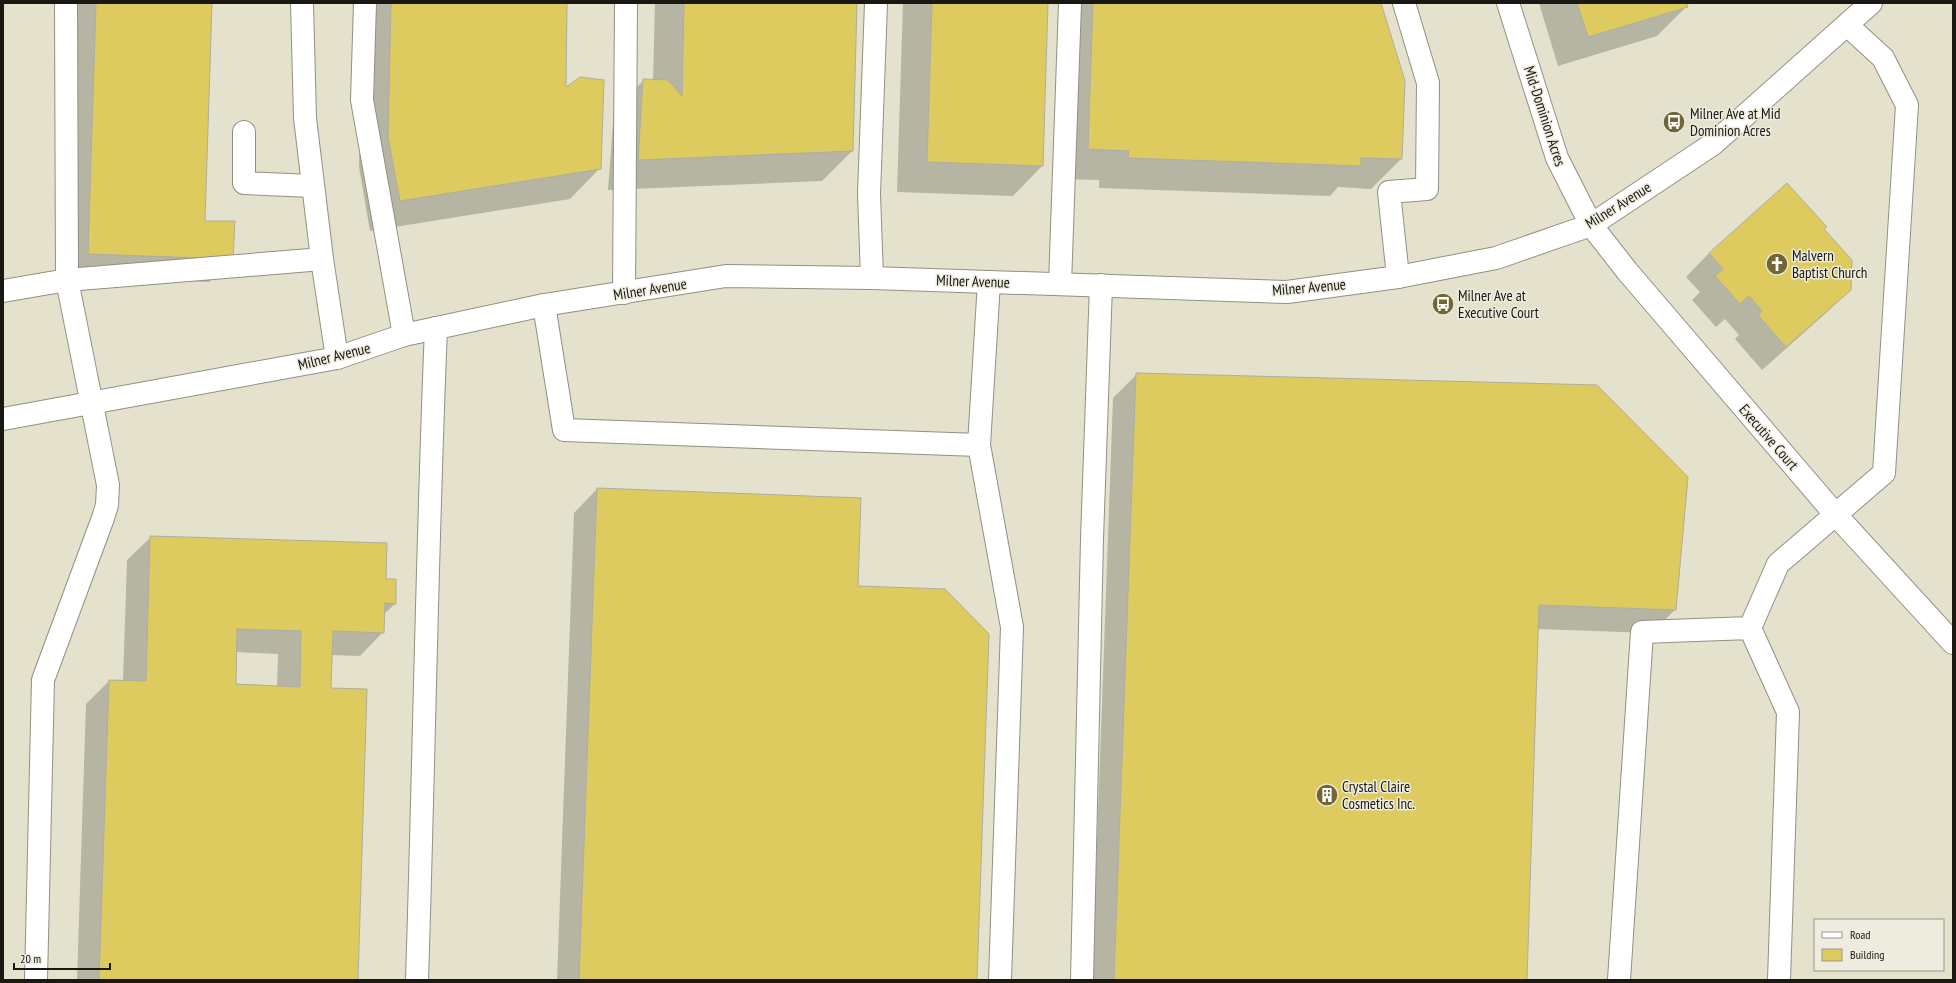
<svg xmlns="http://www.w3.org/2000/svg" width="1956" height="983" viewBox="0 0 1956 983" font-family="'PT Sans Narrow',sans-serif">
<style>
.built{fill:#e4e1cc;fill-rule:evenodd}
.shadow{fill:#0003;fill-rule:evenodd}
.building{fill:#ddcb5f;stroke:#afada0;fill-rule:evenodd}
.lines{fill:none;stroke-linecap:round;stroke-linejoin:round}
.minor-casing{stroke:#929083;stroke-width:24}
.major-casing{stroke:#929083;stroke-width:24}
.minor{stroke:#fff;stroke-width:22}
.major{stroke:#fff;stroke-width:22}
.labels{text-anchor:middle;dominant-baseline:central;stroke-width:3;stroke-linejoin:round;paint-order:stroke}
.poi-label{font-size:15px;fill:#191813;stroke:#eeecde;text-anchor:start}
.street-label{font-size:15px;fill:#191813;stroke:#eeecde}
</style>
<rect width="100%" height="100%" fill="#eeecde"/>
<path class="built" d="M3,3H1953V980H3ZM1815,920H1943V970H1815Z"/>
<path class="shadow" d="M73,3H211L204,222L232,258L209,282L65,277Z
M362,3H566L564,89L600,168L570,199L370,231L359,167Z
M655,3H856L852,151L822,181L608,190L614,110L644,80L653,81Z
M903,3H1047L1042,166L1013,196L897,192Z
M1065,3H1380L1401,159L1371,189L1338,187L1330,196L1099,188V180L1059,179Z
M1539,3H1686L1687,6L1657,36L1558,66Z
M1823,230L1850,289L1826,313L1762,370L1735,339L1739,335L1725,319L1716,327L1692,300L1700,292L1686,277L1709,253Z
M1137,374L1675,610L1651,633L1537,629L1526,980H1092L1113,398Z
M597,489L857,587L976,980H557L574,513Z
M151,537L385,580L395,604L384,614L383,632L360,656L332,655L330,689L357,980H77L86,704L109,681H123L127,560ZM236,652L278,654L277,687L235,685Z"/>
<path class="building" d="M96,3H212L205,221H235L233,259L88,254Z
M391,3H567L566,87L580,77L604,80L601,169L400,201L388,137Z
M684,3H857L853,151L638,160L643,79L668,80L682,96Z
M932,3H1048L1043,166L927,162Z
M1093,3H1381L1405,81L1402,159L1361,158V166L1128,158L1129,151L1088,149Z
M1577,3H1687L1688,7L1588,37Z
M1787,183L1827,227L1824,229L1852,260L1851,290L1786,347L1758,315L1762,311L1749,296L1740,304L1715,276L1723,269L1709,253Z
M1136,373L1597,385L1688,477L1676,610L1539,605L1527,980H1114Z
M597,488L861,498L858,586L945,589L989,634L977,980H579Z
M150,536L387,543L386,579H396V604L385,603L384,633L333,631L331,688L367,689L358,980H99L109,680L146,681ZM237,629L301,631L300,687L236,684Z"/>
<g class="lines">
<g class="minor-casing">
<path id="minor" d="M66,3L67,280L322,259
M302,3L305,118L322,259L337,358
M365,3L362,100L404,335
M1508,3L1557,158L1591,225L1627,271L1835,514L1953,643
M244,132V183L312,186
M1398,277L1389,192L1427,189L1428,83L1404,3
M872,278L869,194L876,3
M989,282L979,445L1012,627L1000,980
M1060,284L1070,3
M3,291L67,280L108,485L107,505L103,518L43,680L36,980
M624,293L626,3
M544,305L564,430L979,445
M1750,628L1788,712L1779,980
M417,980C424,763 427,545 436,328
M1082,980L1092,539L1101,285
M1619,980L1642,632L1750,628L1778,564L1884,473L1907,105L1883,58L1847,25"/>
</g>
<g class="major-casing">
<path id="major" d="M3,419L337,358L404,335L544,305L726,276L872,278L1287,292L1398,277L1496,258L1591,225L1713,144L1871,3"/>
</g>
<use href="#minor" class="minor"/>
<use href="#major" class="major"/>
</g>
<defs>
<g id="bus-disc" transform="scale(1.15)"><circle r="9.5" fill="#706734" stroke="#eeecde"/><path d="M-5-6H5V4H4V6H2V4H-2V6H-4V4H-5ZM-3.5-4V0h7V-4ZM-3.5 1.2v1.5H-2V1.2ZM2 1.2v1.5H3.5V1.2Z" fill="#fff"/></g>
<g id="church-disc" transform="scale(1.15)"><circle r="9.5" fill="#706734" stroke="#eeecde"/><path d="M-1.2-6h2.4v3.5h3.3v2.4h-3.3V6h-2.4V-.1h-3.3v-2.4h3.3Z" fill="#fff"/></g>
<g id="building-disc" transform="scale(1.15)"><circle r="9.5" fill="#706734" stroke="#eeecde"/><path d="M-4-6H4V6H1V3H-1V6H-4ZM-2.5-4.3h1.7v1.8h-1.7ZM.8-4.3h1.7v1.8H.8ZM-2.5-1h1.7V.8h-1.7ZM.8-1h1.7V.8H.8Z" fill="#fff"/></g>
</defs>
<g fill-rule="evenodd">
<use href="#bus-disc" x="1674" y="122"/>
<use href="#church-disc" x="1777" y="264"/>
<use href="#bus-disc" x="1443" y="304"/>
<use href="#building-disc" x="1327" y="795"/>
</g>
<g class="labels">
<g class="poi-label">
<text x="1690" y="113">Milner Ave at Mid<tspan x="1690" dy="17">Dominion Acres</tspan></text>
<text x="1792" y="255">Malvern<tspan x="1792" dy="17">Baptist Church</tspan></text>
<text x="1458" y="295">Milner Ave at<tspan x="1458" dy="17">Executive Court</tspan></text>
<text x="1342" y="786">Crystal Claire<tspan x="1342" dy="17">Cosmetics Inc.</tspan></text>
</g>
<g class="street-label">
<text transform="translate(1545 116) rotate(72)">Mid-Dominion Acres</text>
<text transform="translate(1618 205) rotate(-32)">Milner Avenue</text>
<text transform="translate(973 281) rotate(2)">Milner Avenue</text>
<text transform="translate(1309 287) rotate(-5)">Milner Avenue</text>
<text transform="translate(650 289) rotate(-9)">Milner Avenue</text>
<text transform="translate(334 356) rotate(-14)">Milner Avenue</text>
<text transform="translate(1769 437) rotate(49)">Executive Court</text>
</g>
</g>
<rect width="1956" height="983" fill="none" stroke="#191813" stroke-width="8"/>
<rect x="1814" y="919" width="130" height="52" fill="#eeecde" stroke="#99978d"/>
<rect x="1822" y="932" width="20" height="6" fill="#ffffff" stroke="#99978d"/>
<text x="1850" y="939" font-size="12" fill="#191813">Road</text>
<rect x="1822" y="949" width="20" height="12" fill="#ddcb5f" stroke="#99978d"/>
<text x="1850" y="959" font-size="12" fill="#191813">Building</text>
<path d="M14 963v6h96v-6" fill="none" stroke="#191813" stroke-width="2"/>
<text x="20" y="963" font-size="12" fill="#191813" stroke="#eeecde" stroke-width="3" paint-order="stroke">20 m</text>
</svg>
